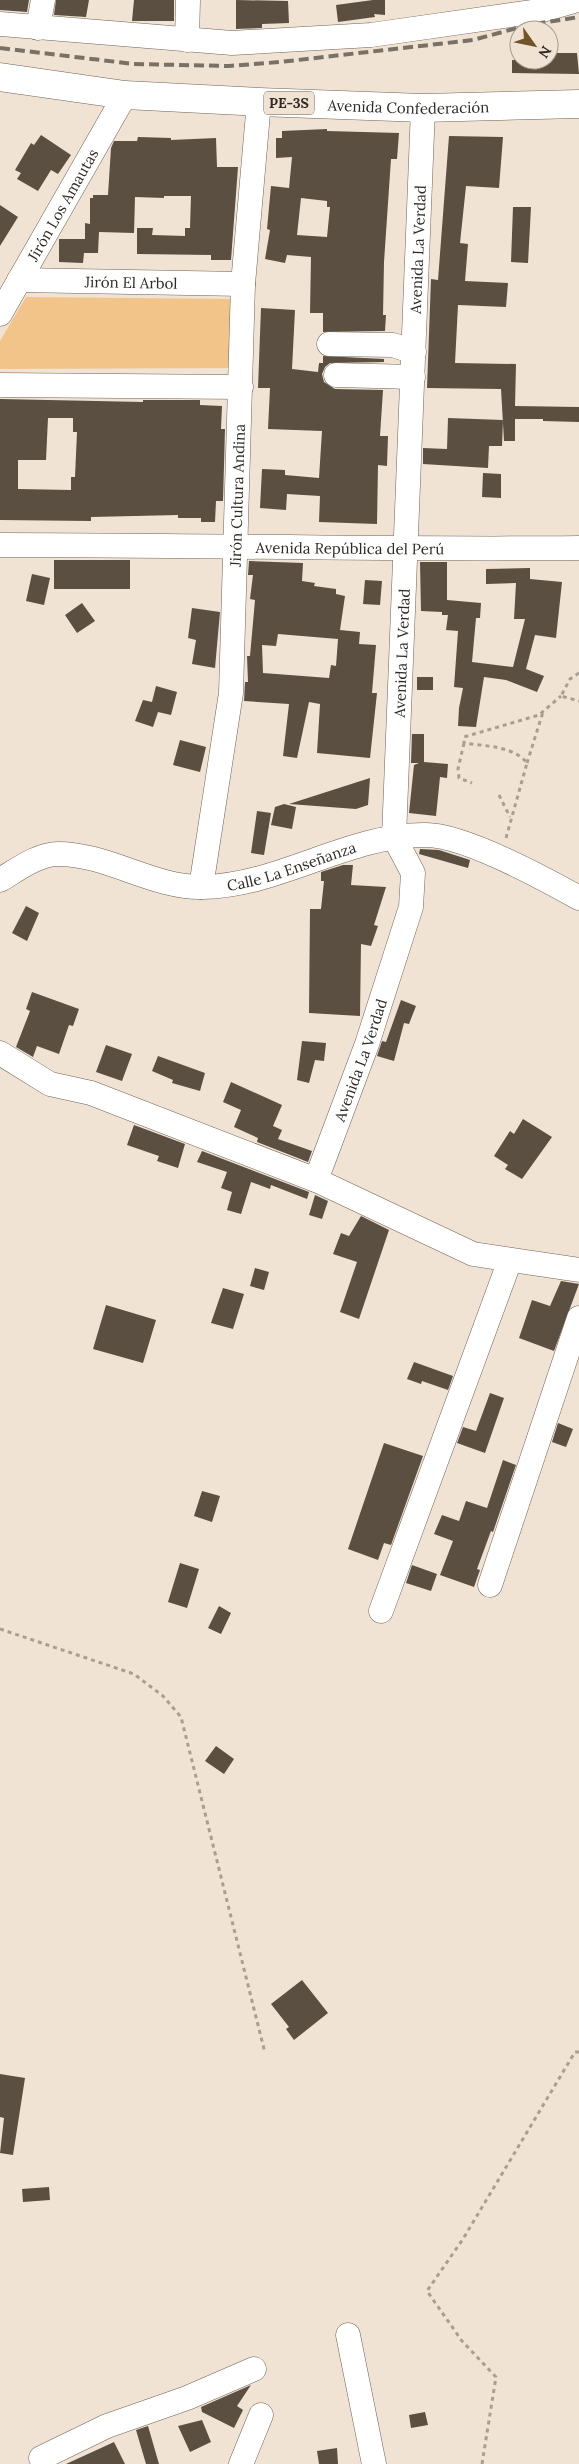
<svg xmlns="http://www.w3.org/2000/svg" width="579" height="2464" viewBox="0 0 579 2464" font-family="Lora,serif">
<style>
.green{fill:#f3c489}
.building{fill:#5b4f41;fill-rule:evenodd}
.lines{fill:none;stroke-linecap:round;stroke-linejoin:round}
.minor-casing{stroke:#6f6354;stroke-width:25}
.highway-casing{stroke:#6f6354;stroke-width:29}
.path{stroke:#a99e92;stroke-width:3;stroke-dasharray:4 4;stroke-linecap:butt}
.minor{stroke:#fff;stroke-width:24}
.highway{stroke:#fff;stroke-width:28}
.rail{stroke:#797066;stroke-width:4;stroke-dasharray:10 5;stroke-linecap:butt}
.labels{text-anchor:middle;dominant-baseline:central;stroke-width:5;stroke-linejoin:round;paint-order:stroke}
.shield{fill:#f1e3d3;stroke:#6a6258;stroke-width:1}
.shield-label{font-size:14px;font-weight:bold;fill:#302a24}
.street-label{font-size:15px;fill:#302a24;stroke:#f1e3d3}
</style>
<rect width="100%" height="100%" fill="#f1e3d3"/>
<path class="green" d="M26,297L236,299L233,368L0,369V341Z"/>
<path class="building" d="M0,0H29L27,12L0,10Z
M56,0H89L86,17L54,15Z
M134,0H174V21H132Z
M236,0L288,1L289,23L262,24V28L236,29Z
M373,0H385V15L374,14L375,17L338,22L336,5Z
M552,53H577L579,74L512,73V60L552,61Z
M327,129V131L399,133L397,159H391L384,262L383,315H386L385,331L323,332V313H310L311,257L287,255L285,263L265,259L270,230L267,229L271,186L289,188L292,157L276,158V138H282V131ZM301,198L327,201V207H330L327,237L297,235Z
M41,135L71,155L58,174L51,170L38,191L17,179L21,173L15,170L31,143L34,145Z
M449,136L503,137L499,188L466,186L460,243L468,244L465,281L508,283L506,307L458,305L455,363L516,364L515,406L579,407V422L543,421V419H515V441H504L501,389L427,388L431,279L438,280Z
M138,137L171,138V140L216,138L217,167H238L231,260H211V255L137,254V228H153L152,235L185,236V228H190L191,196H164V198L135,197L134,233L99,232L98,253H84L83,263L59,262V239H85V223L90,224V198H93V195H108L111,148L114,141H137Z
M0,205L18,217L0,246Z
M513,207H531L528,263L511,262Z
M261,308L295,310L292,369L318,372L319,363H323V356L384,359V362L330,363L325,367L322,374L324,382L335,389L383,390L380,436H388L387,466L378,465L377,524L319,522L320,496L287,494L286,510L260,508L262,469L285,470V475L319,478L322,431L268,429L270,388H258Z
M0,399L143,402V400H200V405L222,406L221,429H225L223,501H216L215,522H201V518H178V515L91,517V521L0,520ZM48,418H73V432H77L75,477H71V490L18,489V460H46Z
M448,418L503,420L502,446H489L488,468L423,464V448L447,449Z
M483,473L501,474V498L482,497Z
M54,560H130V589H54Z
M249,561L303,563L302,581L315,583L314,586L336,589V594L345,596L340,630L360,632L359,644L376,645L372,693H377L370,758L317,753L320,704L309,702L297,758L283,756L289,704L244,701L245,682H248L247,656H250L255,600L250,599L253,575H248ZM278,634L338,639L336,666L331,665L329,678L263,673L262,645L276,646Z
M420,562H447V600L481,603L480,618H476L472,662L513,667L525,619H514L516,583L486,584V569L530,568V579L562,582L556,638L535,635L526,669L544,676L537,692L506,680L484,677L476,727L458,726L459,708L463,688L454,687L458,631L446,630L448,615H442V612L421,611Z
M32,574L50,578L44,605L26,601Z
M365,580L382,581L380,605L363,604Z
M82,603L95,621L77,633L65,615Z
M192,608L220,612L215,668L192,664L196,640L188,638Z
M417,677H433V690H417Z
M156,686L177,692L171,715L158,712L153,727L135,721L143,700L152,702Z
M412,734H424V762L448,764L447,778L440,777L436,816L409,813L414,765L419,763H411Z
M180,740L206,747L200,772L173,765Z
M370,778L368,805L356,809L289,804Z
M284,804L296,807L292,829L271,825L275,807Z
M257,811L271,813L264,855L251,853Z
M420,849L439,850L470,860L468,868L419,854Z
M343,865H353L351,885L386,887L374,925L378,926L371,946L361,944L360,1016L309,1013L310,909H321L324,881H321V872Z
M26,906L39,913L27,941L12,933Z
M32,992L79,1009L73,1026L69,1025L59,1054L37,1046L33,1057L16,1047L30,1011L26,1009Z
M401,1000L416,1006L409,1024L404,1023L394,1061L377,1056L382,1041L386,1042Z
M302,1041L326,1043L324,1061L315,1060L309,1083L297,1080Z
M106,1045L132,1054L122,1081L96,1072Z
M158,1056L205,1073L200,1091L172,1083L173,1080L152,1071Z
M231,1082L282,1105L273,1126L282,1130L278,1139L312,1151L308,1162L257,1142L258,1138L234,1127L241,1110L223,1102Z
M523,1119L552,1137L522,1179L505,1169L508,1165L494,1156L510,1131L514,1134Z
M134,1125L185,1144L178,1168L157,1161L159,1156L127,1145Z
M202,1151L309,1192L307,1199L271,1185L270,1189L251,1182L241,1214L227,1210L232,1192L221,1188L227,1172L197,1162Z
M315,1195L328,1201L322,1219L309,1215Z
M361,1216L389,1230L359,1319L340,1312L357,1262L333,1254L341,1233L349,1236Z
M255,1268L269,1272L264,1290L250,1286Z
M561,1281L579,1284L554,1351L519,1338L532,1300L550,1306Z
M223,1288L244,1294L233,1329L211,1323Z
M106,1305L156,1320L143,1363L93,1349Z
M414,1362L453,1376L448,1390L422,1381L421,1384L407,1379Z
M490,1393L504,1398L485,1453L457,1443L463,1427L476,1431Z
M558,1423L573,1429L566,1447L552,1442Z
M384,1443L423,1456L391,1545L384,1543L378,1560L348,1549Z
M503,1460L516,1465L493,1532L491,1531L477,1569L480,1570L474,1587L440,1575L453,1541L434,1534L442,1515L459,1521L466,1501L487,1508Z
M202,1491L220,1496L212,1522L194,1516Z
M180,1563L199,1569L187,1608L168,1602Z
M412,1565L437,1574L431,1591L406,1583Z
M219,1606L231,1613L221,1634L208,1628Z
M216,1746L234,1759L224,1774L205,1761Z
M302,1980L328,2013L294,2040L286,2029L289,2027L271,2004Z
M0,2074L25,2078L13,2155L0,2153L4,2118L0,2117Z
M49,2187L50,2200L23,2202L22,2189Z
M251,2385L237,2406L243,2410L234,2428L202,2412L201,2407Z
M425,2412L428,2425L411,2428L409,2415Z
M202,2420L211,2442L190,2452L178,2426Z
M148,2426L159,2464H146L136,2430Z
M114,2442L125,2464H66L101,2448Z
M337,2448L338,2464H319L317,2451Z"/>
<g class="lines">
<g class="minor-casing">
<g id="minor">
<path d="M0,24L232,43L371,35L539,11L577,0"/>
<path d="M38,28L43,0"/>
<path d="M187,40L188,0"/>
<path id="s1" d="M19,280L243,284"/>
<path id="s2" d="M0,314L125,95"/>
<path d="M329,344L393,345L414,352"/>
<path d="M336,375L413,377"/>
<path d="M0,385L241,387"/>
<path id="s3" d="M0,545C193,545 386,550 579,548"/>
<path id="s4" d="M0,880C17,870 38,854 58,854C108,854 153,888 202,887C280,886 348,834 426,835C464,835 545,879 579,898"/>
<path id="s5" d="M201,887L231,693L243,284L259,102"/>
<path d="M0,1053L50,1084L91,1093L316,1180L473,1254L579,1270"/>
<path id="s6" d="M316,1180L367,1044L411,907L413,873L394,837L423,108"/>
<path d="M490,1585L579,1318"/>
<path d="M381,1611L510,1260"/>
<path d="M348,2335L374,2464"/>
<path d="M41,2458L107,2426L187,2398L254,2369"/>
<path d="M241,2464L261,2415"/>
</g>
</g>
<g class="highway-casing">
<g id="highway">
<path id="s7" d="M0,77L125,95L259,102L423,108L579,104"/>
</g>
</g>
<path class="path" d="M579,673L570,679L561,696L579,701
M464,743L458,769L459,778L472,783
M527,763L543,712
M499,795L510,817
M506,838L527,763C514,746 484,746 464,743V737L539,715L561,696
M0,1629L134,1674L163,1696L181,1717L265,2053
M482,2464L496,2377L462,2341L427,2291L463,2239L575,2052H579"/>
<use href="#minor" class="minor"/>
<use href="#highway" class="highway"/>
<path class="rail" d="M0,48L134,64L229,66L280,62L473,40L528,25L579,17"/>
</g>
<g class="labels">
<rect class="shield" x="264" y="91.5" width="50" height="23" rx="4"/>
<g class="shield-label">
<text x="289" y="103">PE-3S</text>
</g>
<g class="street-label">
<text stroke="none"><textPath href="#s7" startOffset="410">Avenida Confederación</textPath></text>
<text stroke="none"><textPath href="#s2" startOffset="126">Jirón Los Amautas</textPath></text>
<text stroke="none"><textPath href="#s6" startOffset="952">Avenida La Verdad</textPath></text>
<text stroke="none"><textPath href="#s1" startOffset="112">Jirón El Arbol</textPath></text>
<text stroke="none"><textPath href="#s5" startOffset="394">Jirón Cultura Andina</textPath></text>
<text stroke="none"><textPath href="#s3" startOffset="350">Avenida República del Perú</textPath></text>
<text stroke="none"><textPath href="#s6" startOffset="548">Avenida La Verdad</textPath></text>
<text stroke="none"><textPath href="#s4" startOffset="305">Calle La Enseñanza</textPath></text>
<text stroke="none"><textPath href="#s6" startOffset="128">Avenida La Verdad</textPath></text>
</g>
</g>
<g transform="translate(534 45) rotate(123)"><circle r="24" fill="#f1e3d3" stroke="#a4998d"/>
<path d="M0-4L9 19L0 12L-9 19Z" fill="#735329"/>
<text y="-8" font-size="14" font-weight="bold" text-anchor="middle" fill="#302a24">N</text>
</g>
</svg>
